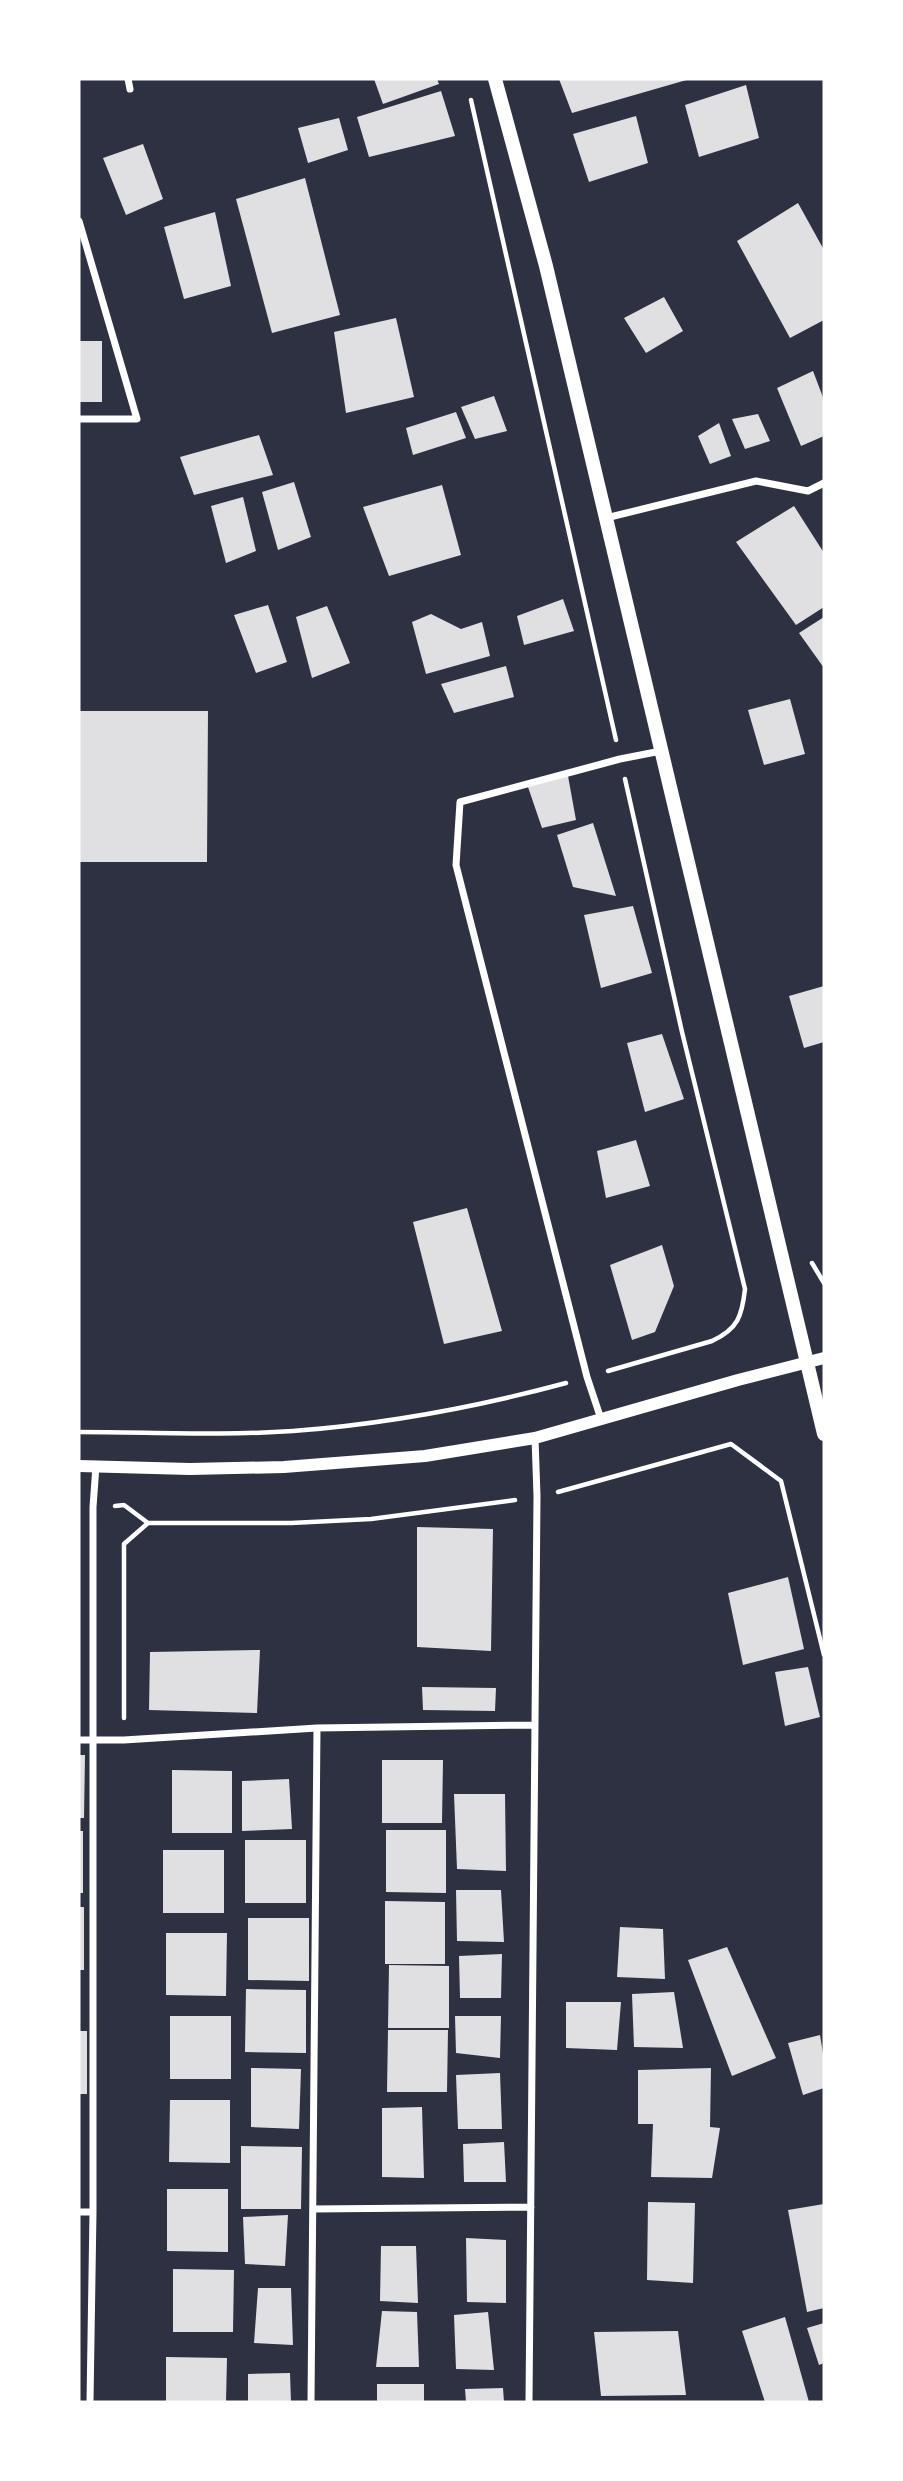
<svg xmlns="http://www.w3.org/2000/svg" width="903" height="2481" viewBox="0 0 903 2481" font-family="Helvetica,sans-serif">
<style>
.building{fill:#e0e0e3}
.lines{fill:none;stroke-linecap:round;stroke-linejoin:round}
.path{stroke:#fff;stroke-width:4.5}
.minor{stroke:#fff;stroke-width:7}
.tertiary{stroke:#fff;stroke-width:12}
.secondary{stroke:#fff;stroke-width:14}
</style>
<rect width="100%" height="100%" fill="#2d3142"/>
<path class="building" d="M374,79H437L439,84L383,104Z
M559,79H690L572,113Z
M746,85L759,138L699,157L685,105Z
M441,91L455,136L369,157L357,117Z
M636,116L648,163L589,182L573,134Z
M339,118L348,150L308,163L298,128Z
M143,144L163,199L126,215L103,158Z
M305,178L340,315L272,333L236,199Z
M798,203L824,250V320L790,338L737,241Z
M215,212L231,286L184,299L164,227Z
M664,297L683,331L646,353L624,318Z
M396,318L414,397L346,413L334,332Z
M79,341H102V402H79Z
M813,371L824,400V436L801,446L777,388Z
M494,396L507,431L475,439L461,407Z
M456,412L466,438L413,455L406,428Z
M758,414L770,441L745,449L732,419Z
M719,423L731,456L710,464L698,436Z
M259,435L273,475L194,495L180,457Z
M294,482L311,537L278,550L262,492Z
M442,485L461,555L389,576L363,507Z
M243,497L256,551L226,563L211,506Z
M794,506L824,553V607L796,625L736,542Z
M563,599L574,631L524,645L517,616Z
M268,605L287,662L256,673L234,615Z
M327,606L350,663L312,678L296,617Z
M431,614L461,629L482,622L490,656L426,674L412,622Z
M824,617V668L799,633Z
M506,666L514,697L454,713L441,684Z
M790,699L805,754L764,765L748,710Z
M79,711H208L207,862H79Z
M568,776L576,820L542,828L528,787Z
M593,823L616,896L573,887L557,835Z
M633,906L652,973L601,988L584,915Z
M824,986V1042L804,1048L789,996Z
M662,1034L684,1099L645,1112L627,1043Z
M636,1140L650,1186L606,1198L597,1151Z
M467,1208L502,1331L444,1344L413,1222Z
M662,1245L674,1286L655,1332L632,1340L610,1265Z
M417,1527L493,1529L491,1651L417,1647Z
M788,1577L804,1649L743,1665L728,1593Z
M260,1650L257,1713L149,1710L150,1652Z
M808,1667L820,1717L785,1726L775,1672Z
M422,1687L496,1688L495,1711L423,1710Z
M79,1755H85L84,1818H79Z
M382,1760H443L442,1823H382Z
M172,1770L232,1771V1833H172Z
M289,1779L292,1829L242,1831V1781Z
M454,1794H505L506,1871L457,1869Z
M386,1830H446V1893L386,1892Z
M79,1831H83V1893H79Z
M245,1840H306V1903H245Z
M163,1850H224V1913H163Z
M456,1890H501L504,1942L457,1941Z
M385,1901L445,1902V1964H385Z
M79,1907H84V1970H79Z
M248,1918H309V1981L248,1980Z
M620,1927L663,1929L665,1979L617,1977Z
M166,1933H227L226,1996L166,1995Z
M727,1947L776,2058L732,2076L688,1960Z
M502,1954L501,1998H460L459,1956Z
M389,1965L449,1966V2028H388Z
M246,1989L306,1990V2053L245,2052Z
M674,1992L683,2048L634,2047L632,1994Z
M566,2002H621L617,2050L566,2048Z
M170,2016H231V2079H170Z
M455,2016H501L500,2058L456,2053Z
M388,2030H448L447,2092H387Z
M79,2031H87V2094H79Z
M820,2035L824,2060V2088L803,2095L788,2043Z
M251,2068L301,2069L299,2129L251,2127Z
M711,2068L710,2127L720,2128L712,2178L651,2177L653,2124H638V2070Z
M500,2073L502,2129H458L456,2075Z
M170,2100H230V2163L169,2162Z
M422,2107L424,2178L382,2177V2108Z
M504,2142L506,2182H464L463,2144Z
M241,2146L302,2147L301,2209H241Z
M167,2189H228V2252L167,2251Z
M648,2202L695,2203L693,2283L647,2280Z
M824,2204V2308L807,2312L788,2210Z
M288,2215L285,2266L245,2264L243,2217Z
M466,2238L506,2240V2303L467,2302Z
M381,2246H416L418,2303L380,2301Z
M173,2269L234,2270L233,2332H173Z
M258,2288H291L293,2345L254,2343Z
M382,2311L417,2312L419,2367H376Z
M488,2312L494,2370L456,2369L454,2315Z
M785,2317L809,2402H765L742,2331Z
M824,2323V2363L819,2365L807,2328Z
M678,2331L686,2395L601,2396L594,2332Z
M166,2357L227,2358L226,2402H166Z
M290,2373L291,2402H248V2374Z
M377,2384H424V2402H377Z
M503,2388L504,2402H466L465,2389Z"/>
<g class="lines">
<path class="path" d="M471,100L616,740
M812,1263L824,1283
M608,1371L712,1341C738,1329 742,1316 745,1289L682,1032L625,779
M79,1432C150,1432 222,1436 293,1431C385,1424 477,1407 566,1383
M558,1492L731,1444L781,1481L824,1655
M115,1506L124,1505L148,1523H291L371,1519L515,1500
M124,1718V1544L148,1523"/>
<path class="minor" d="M128,79L130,89
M79,221L137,419H79
M606,518L756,481L808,491L824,483
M601,1419L587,1377L456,865L460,802L620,759L661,751
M79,1740H124L317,1728L535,1725
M313,2209L531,2207
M79,2212H93
M90,2402L93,2212V1507L96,1466
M311,2402L317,1728
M529,2402L537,1496L535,1438"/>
<path class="tertiary" d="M79,1466L190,1469L284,1467L425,1456L535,1438L738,1380L824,1358"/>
<path class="secondary" d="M495,79L546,266L824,1434"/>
</g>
<rect width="903" height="2481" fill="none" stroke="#ffffff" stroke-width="161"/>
</svg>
